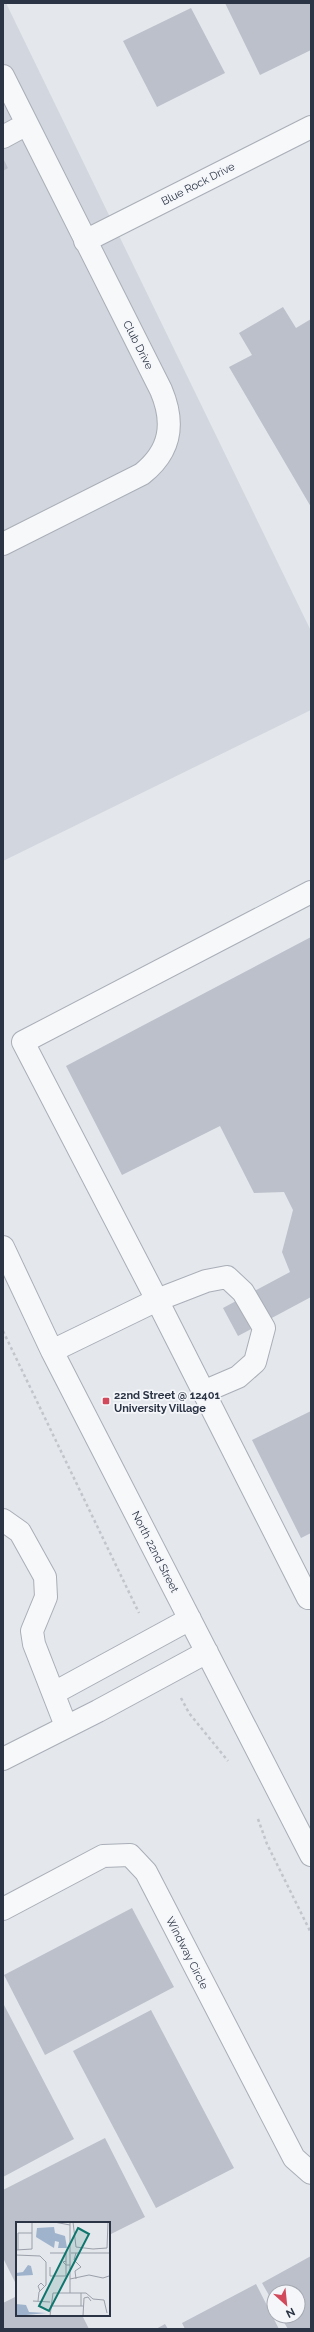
<svg xmlns="http://www.w3.org/2000/svg" width="314" height="2332" viewBox="0 0 314 2332" font-family="Raleway,sans-serif">
<style>
.built{fill:#d2d6de}
.building{fill:#bbc0ca}
.lines{fill:none;stroke-linecap:round;stroke-linejoin:round}
.minor-casing{stroke:#a9aeb7;stroke-width:24}
.path{stroke:#c2c5cb;stroke-width:2.5;stroke-dasharray:3 3;stroke-linecap:butt}
.minor{stroke:#f7f8fa;stroke-width:22}
.poi-dot{fill:#d1495b;stroke:#f4f6f9;stroke-width:1.5}
.labels{text-anchor:middle;dominant-baseline:central;stroke-width:3.5;stroke-linejoin:round;paint-order:stroke}
.street-label{font-size:11px;fill:#2b3445;stroke:#f4f6f9}
.poi-label{font-size:11px;font-weight:bold;fill:#2b3445;stroke:#f4f6f9;text-anchor:start}
.inset-road{fill:none;stroke:#9a9fa9;stroke-width:1}
.view{fill:#0f766e;fill-opacity:0.15;stroke:#0f766e;stroke-width:2}
.inset-edge{fill:none;stroke:#2b3445;stroke-width:2}
</style>
<rect width="100%" height="100%" fill="#e4e7ec"/>
<path class="built" d="M3,3H6L311,631V710L3,861Z"/>
<path class="building" d="M225,3H311V50L260,75Z
M191,8L225,73L157,107L123,41Z
M3,158L8,168L3,171Z
M283,307L296,328L311,319V507L229,367L252,355L239,333Z
M311,937V1297L238,1336L223,1308L290,1272L282,1252L293,1210L284,1192L254,1193L220,1126L122,1175L66,1066Z
M311,1411V1533L301,1538L252,1440Z
M132,1908L174,1987L45,2055L4,1975Z
M3,2003L74,2139L3,2177Z
M151,2010L234,2168L156,2208L73,2051Z
M105,2138L145,2217L109,2235V2223H17V2281L15,2282L3,2258V2190Z
M311,2256V2329H288L280,2316H298V2292H274V2304L262,2283Z
M256,2284L279,2329H185L182,2323Z
M17,2296V2315H82L89,2329H3V2303Z
M165,2324L168,2329H156Z"/>
<g class="lines">
<g class="minor-casing">
<path id="minor" d="M3,76L161,390C175,423 171,451 142,474L3,544
M3,137L27,124
M85,241L311,127
M3,1247L52,1351L311,1855
M52,1351L157,1300L308,1598L311,1597
M203,1392L238,1377L255,1362L264,1328L243,1292L227,1277L206,1281L157,1300L23,1042L311,892
M3,1520L20,1532L45,1577L46,1597L32,1631L34,1644L66,1726
M54,1693L190,1619
M3,1759L98,1711L207,1652
M3,1909L103,1856L130,1855L146,1872L294,2158L311,2173"/>
</g>
<path class="path" d="M3,1331L139,1613
M181,1698L189,1713L228,1761
M258,1819L267,1844L311,1933"/>
<use href="#minor" class="minor"/>
</g>
<rect class="poi-dot" x="102" y="1397" width="8" height="8" rx="2"/>
<g class="labels">
<g class="street-label">
<text transform="translate(198 184) rotate(-27)">Blue Rock Drive</text>
<text transform="translate(138 345) rotate(63)">Club Drive</text>
<text transform="translate(155 1552) rotate(63)">North 22nd Street</text>
<text transform="translate(187 1953) rotate(63)">Windway Circle</text>
</g>
<g class="poi-label">
<text x="114" y="1395">22nd Street @ 12401<tspan x="114" dy="13">University Village</tspan></text>
</g>
</g>
<g transform="translate(16 2222)">
<rect width="94" height="94" fill="#e4e7ec"/>
<path d="M38,5L39,11L49,14L51,26H42L43,20L39,19L38,26L20,15L21,6ZM12,43L15,44L17,53L0,54V51L7,50ZM0,82L10,83L13,90L31,91L0,94Z" fill="#9fb4cc"/>
<path class="inset-road" d="M38,0L54,3M57,0L60,25L77,27L91,26L92,0M0,28L16,27V0M2,28V11H16M34,31H50V43H54M55,31H94M0,33L24,34L30,40V63L23,70L22,79M34,45V54H50V43L47,40L50,39M54,57L73,53L87,56L93,54M60,57L59,49L65,45L58,38L60,31M24,69L22,64L25,61L28,64M54,71V0M17,79L34,80M34,84H67M65,84V71M34,94L37,71H70L77,77L88,78L91,91M67,94L68,76L72,75L75,79"/>
<path class="view" d="M62,6L73,12L33,89L23,84Z"/>
<rect width="94" height="94" class="inset-edge"/>
</g>
<rect width="314" height="2332" fill="none" stroke="#2b3445" stroke-width="8"/>
<g transform="translate(286 2304) rotate(153)"><circle r="19" fill="#f4f6f9" stroke="#a4a8b1"/>
<path d="M0-3L7 15L0 10L-7 15Z" fill="#d1495b"/>
<text y="-6" font-size="11" font-weight="bold" text-anchor="middle" fill="#2b3445">N</text>
</g>
</svg>
